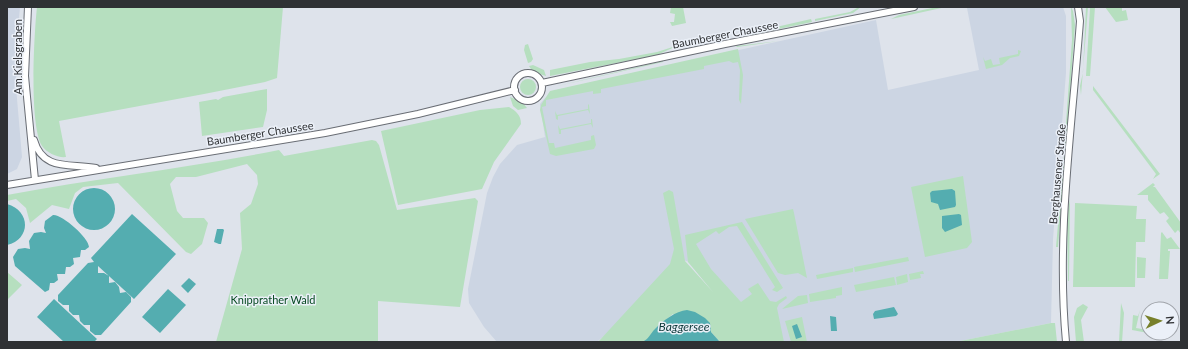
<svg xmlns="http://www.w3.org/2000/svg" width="1188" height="349" viewBox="0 0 1188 349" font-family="Lato,sans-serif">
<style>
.built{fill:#ccd5e3}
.green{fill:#b6dfbf}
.water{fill:#54adb0}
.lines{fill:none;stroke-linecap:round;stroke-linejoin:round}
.tertiary-casing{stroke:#696d74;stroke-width:8}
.tertiary{stroke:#fff;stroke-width:6}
.labels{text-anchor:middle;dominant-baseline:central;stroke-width:3;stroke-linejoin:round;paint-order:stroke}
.street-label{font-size:11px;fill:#2f3134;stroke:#ebf0f8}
.park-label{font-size:11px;fill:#064921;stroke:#ebf0f8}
.water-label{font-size:12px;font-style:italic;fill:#0b3738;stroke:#ebf0f8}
</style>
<rect width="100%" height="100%" fill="#dee3eb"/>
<path class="built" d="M7,7H20L17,39L16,87L22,157L17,169L7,174Z
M1063,7L1066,16V73L1053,239L1051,323L955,342H750L730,310L689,262L677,258L628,315L597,342H497L484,327L469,303L468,289L487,193L493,177L500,164L517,145L545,137L540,104L545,98L557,90L876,20L888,90L979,70L967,8Z"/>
<path class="green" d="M37,7H283L277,78L265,82L204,94L59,121L66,157C58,158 47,153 42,146C29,125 34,34 37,7Z
M671,7H683L686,23L672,26L670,22H674L675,14L670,13Z
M859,7H861L853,13L815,21V19L850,12Z
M937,7H946L891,19L899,15Z
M1071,7L1073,11L1075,25L1066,148L1064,150L1072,40Z
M1086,7H1088L1081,95L1080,86L1083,72Z
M1095,7L1090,76H1086L1090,8Z
M1105,7H1122V11L1126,10L1128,20L1116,22Z
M811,19L812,22L746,36L745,34Z
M779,41L737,47L736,46Z
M528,44L533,59L531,62L528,63L524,50L525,45Z
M679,45L657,55L550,76V70L590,62L619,59L657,52Z
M738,49L743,75L741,104L739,100L740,70L738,62L733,63L729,61L704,66V69L601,89V93L593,94V91L546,100V106L542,107L549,143H554L555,148L591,140V136L594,135L596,145L594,149L556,156L550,154L540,110L541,105L550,91Z
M1018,50L1021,51L1019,56L1010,58L1002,65L986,69L983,57L985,61L991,59L993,65L1000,64L999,58L1018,54Z
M663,61V62L553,87Z
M533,65L544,70L546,76L533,72L529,66Z
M520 87a8 8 0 1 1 16 0a8 8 0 1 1-16 0Z
M1093,86L1160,174L1153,179L1156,174L1093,90Z
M267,89V110L263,127L202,136L199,102L216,99L218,100L223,97Z
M510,97L522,102L527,108L518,110L513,106Z
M588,104L589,105L590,114L588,110L558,116V120L556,119L555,111L557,115L588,109Z
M509,107C516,111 521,115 521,124L494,162L482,189L398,205L381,131L480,110Z
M591,119H592L593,128L591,124L561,130V134H559L558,125L560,129L591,123Z
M372,140L376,141L379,145L397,210L475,198L478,201L460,307L378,301V342H216L242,249L240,213L251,204L258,184L257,175L247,164L196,177H176L170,184L177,211L183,218H204L208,223L202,244L191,254L186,252L118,183L83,187L75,193L69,209L52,205L30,223L26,208L16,199L7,201V195C97,178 189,168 279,150L284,156Z
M1064,156L1065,159L1058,247H1056Z
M963,176L972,242L967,248L925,257L911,187Z
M1153,183L1155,185L1153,187H1155L1181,223V234L1178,230L1175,233L1166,221L1169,218L1164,212L1160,214L1148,200V195H1137Z
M669,190L673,192L685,261L713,292L688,262L685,235L742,222L783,288L777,292L772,290L775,287L737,226L729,227L719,234L716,231L696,244L711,269L741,302L752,294L748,289L758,283L770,301L776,302L786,296L787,298L779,304L777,308L784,342H720L711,332L710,323L673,314L657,327L649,339L642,342H598L670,264L674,249L663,193Z
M1070,199L1069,281H1068L1067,216Z
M1075,203L1137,206L1136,219H1146L1145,242H1136L1135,287H1073Z
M793,209L794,213L807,278L798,273L785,275L778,273L745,219Z
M1162,232L1167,239L1171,237L1180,249H1168V251H1170L1168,279H1159L1161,233Z
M908,257L909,261L855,272L854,267Z
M1137,257L1146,258L1145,278H1137Z
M853,268V272L817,279L816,275Z
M923,271L924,274H920L921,278L910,280L909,274Z
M7,272L22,285L7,300Z
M907,274L908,282L897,285L896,277Z
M894,277L896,285L856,292L854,285Z
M842,287V295L836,296V298L810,302L809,294Z
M807,295L808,303L782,309L798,296Z
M1121,303L1124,313L1122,342H1119Z
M1083,304L1088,307L1081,320L1084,342H1076L1074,317L1077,308Z
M1140,310L1136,328L1148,330V333L1132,330L1133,315L1138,316Z
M802,317L807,342H791L785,321Z
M1051,323H1055L1057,342H955Z"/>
<path class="water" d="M73 209a21 21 0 1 1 42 0a21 21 0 1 1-42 0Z
M952,189L955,191L956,205L955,207L940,210L938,204L931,202L930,193L932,191Z
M7,204C31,211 31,239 7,245Z
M132,214L176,254L134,299L98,266V273H104L109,276V283L115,282L119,287L120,293L126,292L131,297V302L101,335H95L90,331V325H84L80,321L79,315H73L69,311V305H63L58,301V295L88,263L94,262L91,258Z
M959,214L961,215L962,225L945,232L942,228V216Z
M53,215C62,214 89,238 89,247L85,250H81L80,257L73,258L74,264L70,267H66L65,274H57L58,280L54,283H50L49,290L45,292L15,266L13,257L18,249L25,248L30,249L29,241L34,233L41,232L46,233L44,228L45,221Z
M217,229H223L224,230L221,244H219L214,242Z
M189,278L196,284L188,293L181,286Z
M168,289L186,305L160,333L142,317Z
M54,299L97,339L94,342H64L37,317Z
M894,307L898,314L896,316L874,319L873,314L875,311Z
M687,310L695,312L705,318L710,323L711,332L720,342H642C649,339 650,334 655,329C662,321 676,311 687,310Z
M830,316L836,317L837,331H831Z
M797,324L802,337L796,339L792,326Z"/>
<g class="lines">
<g class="tertiary-casing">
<path id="tertiary" d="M28,7L25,76L35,180
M514 87a14 14 0 1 1 28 0a14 14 0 1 1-28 0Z
M542,83L725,44L914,7
M34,140C43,172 71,163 96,168
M7,185L325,133L418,114L515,90
M1066,342C1056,235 1072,128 1080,21L1078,7"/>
</g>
<use href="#tertiary" class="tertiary"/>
</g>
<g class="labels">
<g class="street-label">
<text transform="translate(725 34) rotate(-11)">Baumberger Chaussee</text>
<text transform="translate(17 57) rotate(-90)">Am Kielsgraben</text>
<text transform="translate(260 133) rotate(-9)">Baumberger Chaussee</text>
<text transform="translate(1057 174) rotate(-85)">Berghausener Straße</text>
</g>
<g class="park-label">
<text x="273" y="299">Knipprather Wald</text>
</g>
<g class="water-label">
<text x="684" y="326">Baggersee</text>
</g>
</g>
<rect width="1188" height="349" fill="none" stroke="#2f3134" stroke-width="16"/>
<g transform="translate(1160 321) rotate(86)"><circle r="19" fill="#ebf0f8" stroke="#a0a4aa"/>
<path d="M0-3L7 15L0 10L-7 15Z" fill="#78802b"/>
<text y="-6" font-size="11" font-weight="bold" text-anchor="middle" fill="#2f3134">N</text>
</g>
</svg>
